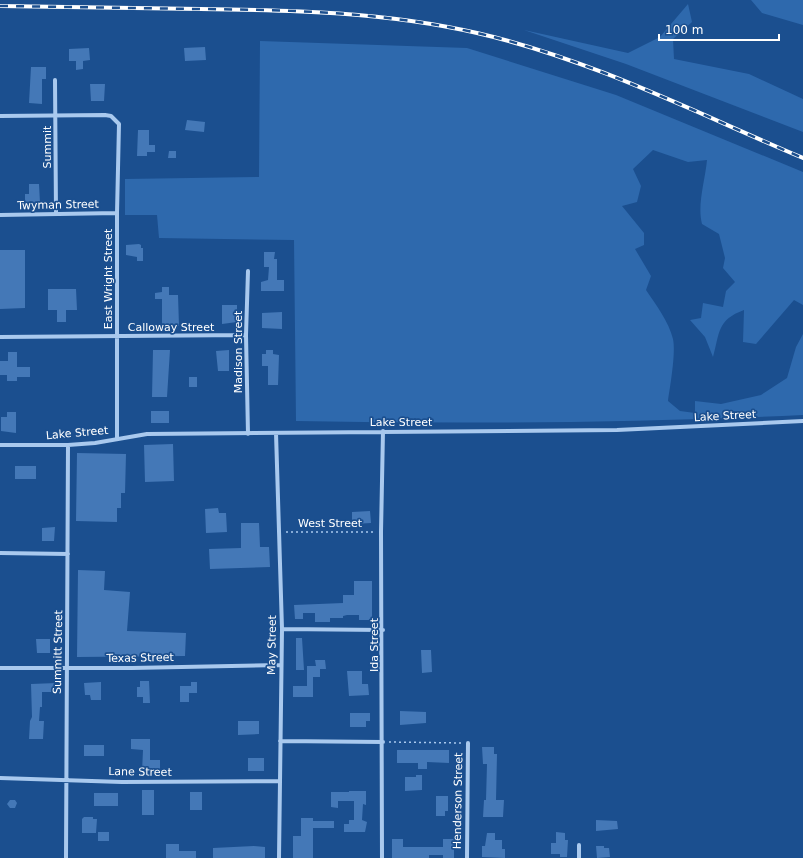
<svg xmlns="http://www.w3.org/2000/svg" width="803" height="858" viewBox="0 0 803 858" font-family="'DejaVu Sans',sans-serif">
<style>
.green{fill:#2e69ad}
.building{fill:#4478b7}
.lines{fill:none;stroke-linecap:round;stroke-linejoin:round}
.path{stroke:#a9c9ee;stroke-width:1.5;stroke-dasharray:2 3;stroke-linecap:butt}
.street{stroke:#a9c9ee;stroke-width:4}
.rail-casing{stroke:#fff;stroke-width:4}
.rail{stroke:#1b4f8f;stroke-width:2.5;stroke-dasharray:8;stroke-linecap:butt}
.labels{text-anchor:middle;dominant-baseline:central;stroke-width:3.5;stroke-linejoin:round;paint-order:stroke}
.street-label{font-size:11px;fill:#fff;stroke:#1b4f8f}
</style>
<rect width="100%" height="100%" fill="#1b4f8f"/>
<path class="green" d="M751,0H803V25L762,13Z
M688,4L692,22L673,39L674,59L749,74L803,99V132L626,64L524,30L628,53L660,37Z
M260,41L467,48L616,95L803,172V305L794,300L756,344L743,342L744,310C717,320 720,332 713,357L705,337L690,320L701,318L703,303L723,307L726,291L735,282L723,268L725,258L719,234L702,224C697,205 705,181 707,160L688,162L653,150L633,169L641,186L637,202L622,206L644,233V245L635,249L651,276L646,290C656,305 669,322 673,339C676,353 670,387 668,401L680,411L695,413V401L721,404L761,395L787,378L796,347L803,334V415C634,423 465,424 296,421L294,240L159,238L157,215H125V179L259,177Z"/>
<path class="building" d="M205,47L206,60L185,61L184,48Z
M89,48L90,60L83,61V69L76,70V61H69V49Z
M31,67H46V79H42V104L29,103Z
M90,84H105L104,101H91Z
M187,120L205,122L204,132L185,130Z
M138,130H149V145H155V152H147V156H137Z
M169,151H176V158H168Z
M29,184H39L40,203L25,202V194H29Z
M139,244L141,245V248H143V261H137V257L126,255V245Z
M0,250H25V308L0,309Z
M264,252H275L274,259H277V280H284V291H261V282L268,280L269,267H264Z
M162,287H169V295H178L179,326L162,327V299H155V293L162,292Z
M48,289H76L77,310H66V322H57V310H48Z
M222,305H237V322L222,324Z
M282,312V329L262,328V313Z
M153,350H170L167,397H152Z
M229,350V371H218L216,351Z
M266,350H273V354L279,355L278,385H268V366H262V354H266Z
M8,352H17V367H30V377H17V381H7V375H0V361H8Z
M189,377H197V387H189Z
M151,411H169V423H151Z
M7,412H16V433L1,431V417H7Z
M173,444L174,481L145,482L144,445Z
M77,453L126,454L125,493H121V508H117V522L76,521Z
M15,466H36V479H15Z
M218,508L219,513H226L227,532L206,533L205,509Z
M370,511L371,523L352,524V512Z
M241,523H259L260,547H269L270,567L210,569L209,549L241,548Z
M55,527L54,541H42V528Z
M78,570L105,571L104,590L130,592L127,631L186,633L185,656L77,657Z
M354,581H372V620H359V615H347L343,616V618H330V622H315V613H303V619H295L294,605L343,603V595H354Z
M296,638H302L304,670H296Z
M36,639H50V653H37Z
M421,650H431L432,672L422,673Z
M315,660H325L326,669H320V677H313V697H293V686H307V666H316Z
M347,671H362V684H368L369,695L349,696Z
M140,681H149L150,703H143V697H137V687H140Z
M101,682V700H91L90,695H85L84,683Z
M191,682H197V693H189V702H180V686H191Z
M57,683V692H42V707H40L39,721H44L43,739H29L30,721L32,717L31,684Z
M400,711L426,712V723L400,725Z
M350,713H370V721H366V727H350Z
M238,721H259V734L238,735Z
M131,739H150V760H160V773L142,772L143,750L131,749Z
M84,745H104V756H84Z
M482,747H494V754H497L496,800H504L503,817H483L484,800H486L487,764H483Z
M397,750H449V763L427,762V769H418V763H397Z
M248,758H264V771H248Z
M416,775H422V790L405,791V777H416Z
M142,790H154V815H142Z
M349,791H366V805L363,804L362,820L367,822L365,832H344V824H349V820H354V801H338V808L331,807V792H349Z
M190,792H202V810H190Z
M94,793H118V806H94Z
M436,796H448V811H445V816H436Z
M10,800H15L17,803L15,808H10L7,804Z
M84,817H93V819H97L96,833H82V819Z
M301,818H313V821H334V828H313V858H293V836H301Z
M596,820L617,821L618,829L596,831Z
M98,832H109V841H98Z
M556,832L565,833V840H568L567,857H560V854H551V843H556Z
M487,833H495V840H502V849H505V858L482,857V846H485Z
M392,839H403V847H443V839H454V858H443V855H429V858H392Z
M166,844H179V851H196V858H166Z
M254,846L265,847V858H213V848Z
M596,846H604V848H609L610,857L597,858Z"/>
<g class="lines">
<path class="path" d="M286,532H376
M389,742L463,743"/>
<path class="street" d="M55,80L56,214
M0,116L105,115L111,116L119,124L117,213V439
M0,215L117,213
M248,271L246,335L248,434
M0,337L246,335
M276,433L282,629L279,858
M0,445H68L95,443L147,434L617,430L803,421
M0,553L68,554
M282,629L383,630
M0,668H132L281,665
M280,741L383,742
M0,778L122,782L280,781
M66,858L68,445
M382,858L381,532L383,431
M467,858L468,743
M579,858V845"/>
<g class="rail-casing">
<path id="rail" d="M0,6C67,7 133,8 200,9C294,10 385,12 477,33C591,59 696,113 803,158"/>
</g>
<use href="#rail" class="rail"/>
</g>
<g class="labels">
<g class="street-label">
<text transform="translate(47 147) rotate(-90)">Summit</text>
<text transform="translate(58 205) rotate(-1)">Twyman Street</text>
<text transform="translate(108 279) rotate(-90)">East Wright Street</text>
<text x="171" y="327">Calloway Street</text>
<text transform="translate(238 352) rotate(-90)">Madison Street</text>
<text transform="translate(725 416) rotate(-3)">Lake Street</text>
<text x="401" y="422">Lake Street</text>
<text transform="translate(77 433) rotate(-5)">Lake Street</text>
<text x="330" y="523">West Street</text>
<text transform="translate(272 645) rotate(-89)">May Street</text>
<text transform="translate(374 645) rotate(-90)">Ida Street</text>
<text transform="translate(58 652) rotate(-89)">Summitt Street</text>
<text transform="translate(140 658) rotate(-1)">Texas Street</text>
<text transform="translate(140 772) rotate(1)">Lane Street</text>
<text transform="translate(458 801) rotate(-89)">Henderson Street</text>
</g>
</g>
<path d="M659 34v6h120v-6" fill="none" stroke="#ffffff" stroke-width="2"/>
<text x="665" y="34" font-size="12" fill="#ffffff" stroke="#1b4f8f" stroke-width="3" paint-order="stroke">100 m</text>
</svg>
